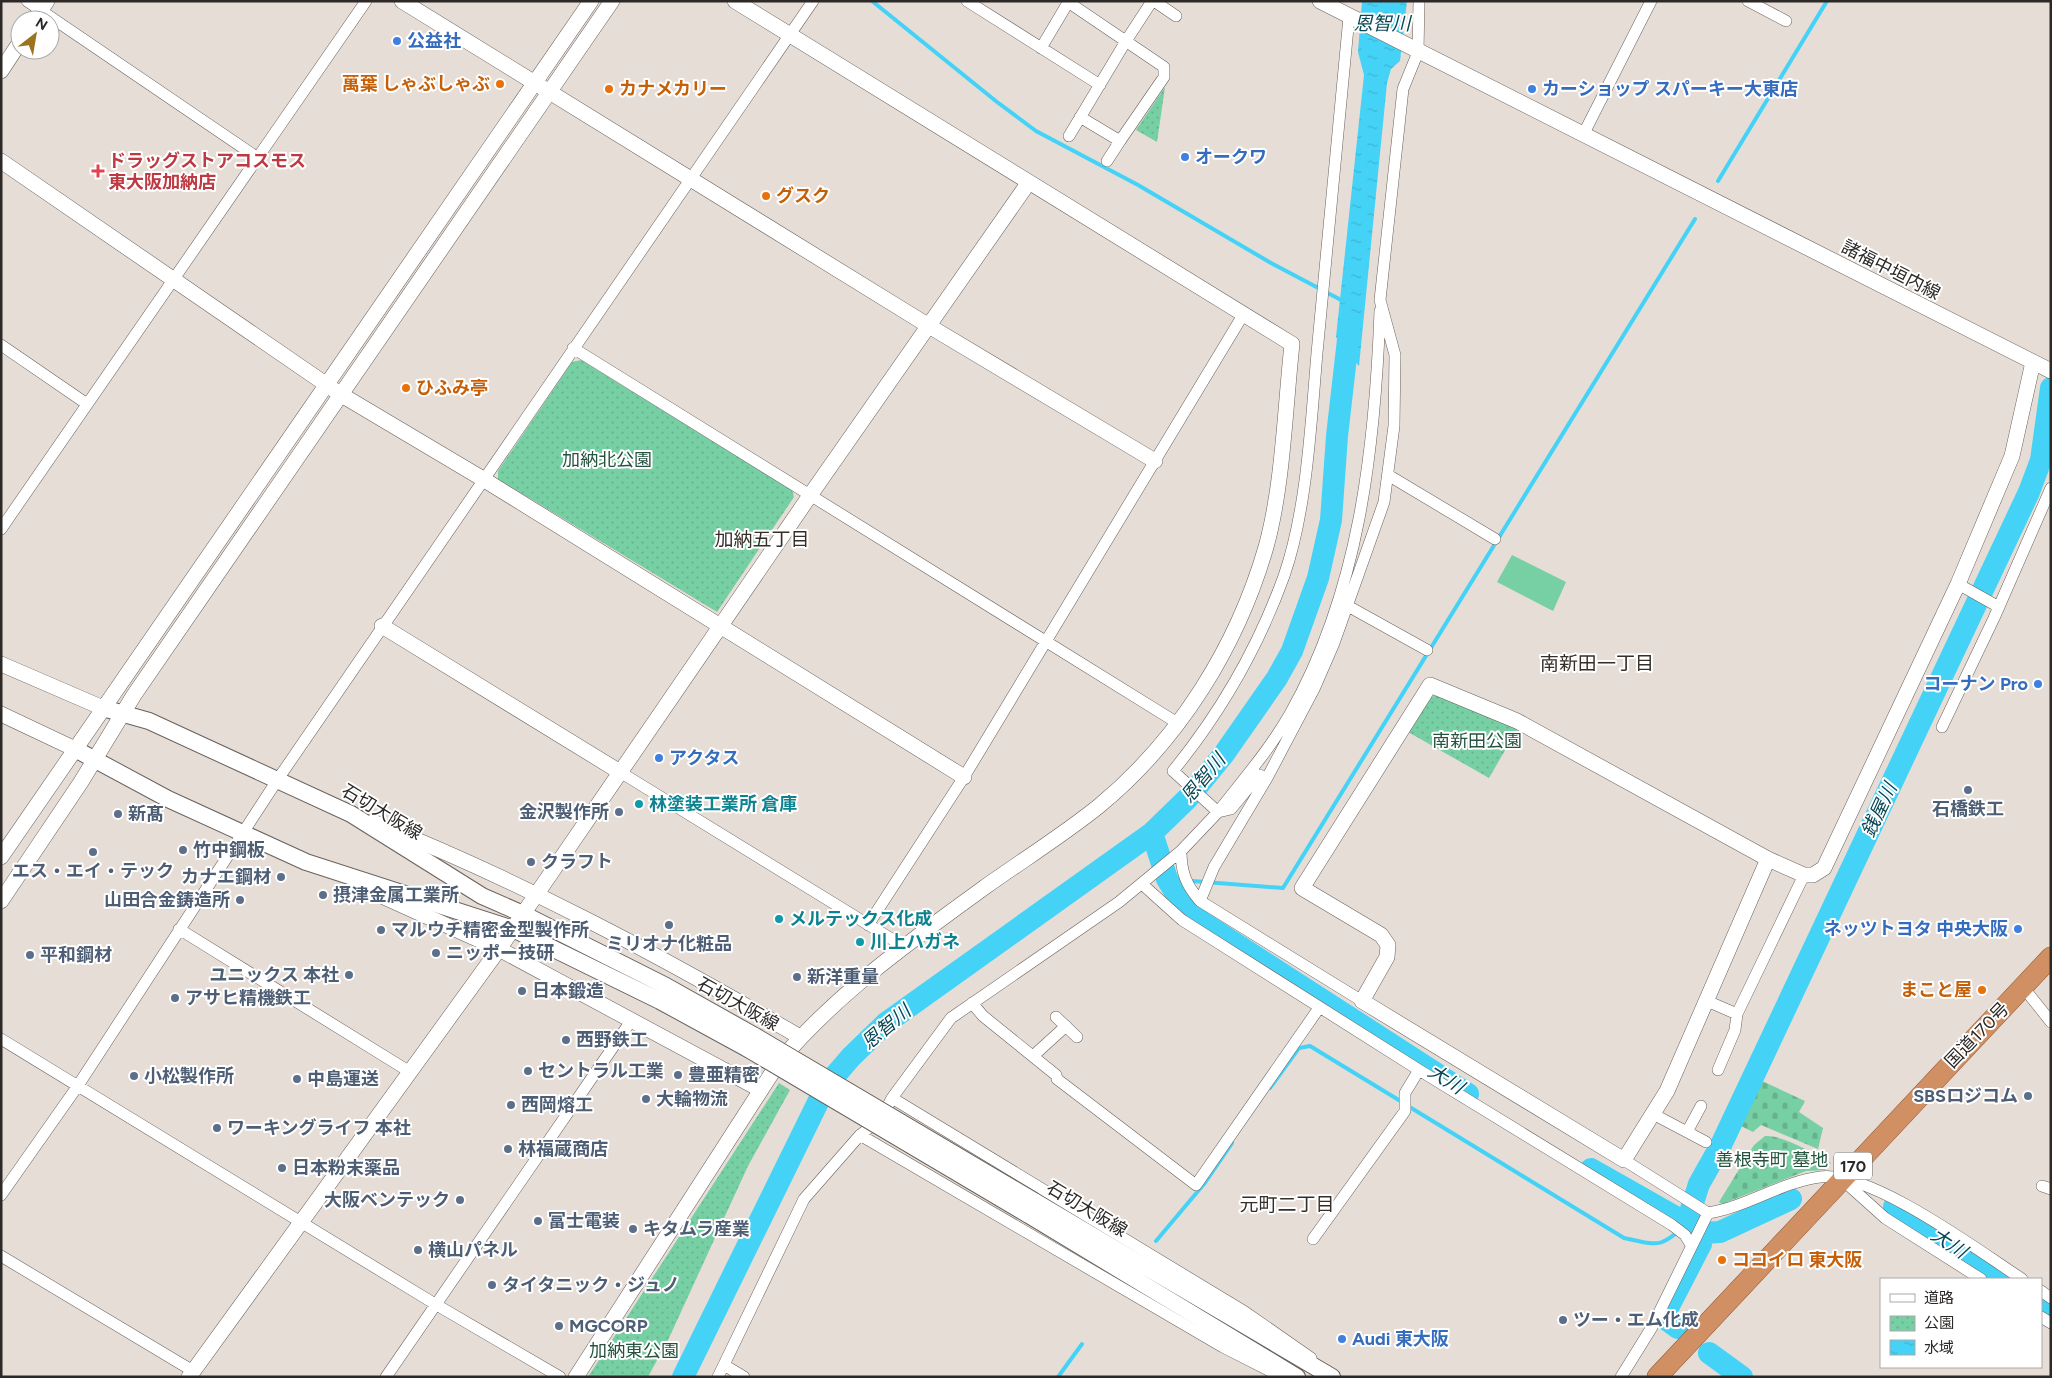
<svg xmlns="http://www.w3.org/2000/svg" width="2052" height="1378" viewBox="0 0 2052 1378" font-family="Figtree,'Noto Sans JP',sans-serif">
<style>
.cemetery{fill:url(#cemetery-stones)}
.park{fill:url(#park-dots)}
.garden{fill:#77cfa4}
.water{fill:url(#water-ripples)}
.lines{fill:none;stroke-linecap:round;stroke-linejoin:round}
.stream{stroke:#44d3f7;stroke-width:4}
.river{stroke:#44d3f7;stroke-width:22}
.minor-casing{stroke:#68615c;stroke-width:12}
.tertiary-casing{stroke:#68615c;stroke-width:16}
.secondary-casing{stroke:#68615c;stroke-width:18}
.trunk-casing{stroke:#8f5a36;stroke-width:21}
.minor{stroke:#fff;stroke-width:11}
.tertiary{stroke:#fff;stroke-width:15}
.secondary{stroke:#fff;stroke-width:16}
.trunk{stroke:#d09064;stroke-width:20}
.secondary-bridge-casing{stroke:#68615c;stroke-width:18;stroke-linecap:butt}
.secondary-bridge{stroke:#fff;stroke-width:16}
.shop-dot{fill:#3f7fe0;stroke:#fff;stroke-width:2}
.food-dot{fill:#e8710a;stroke:#fff;stroke-width:2}
.health-dot{fill:#e0444e;stroke:#fff;stroke-width:2}
.service-dot{fill:#5c6f8a;stroke:#fff;stroke-width:2}
.culture-dot{fill:#0f9aa8;stroke:#fff;stroke-width:2}
.labels{text-anchor:middle;dominant-baseline:central;stroke-width:4;stroke-linejoin:round;paint-order:stroke}
.shield{fill:#fff;stroke:#6b6968;stroke-width:1}
.shield-label{font-size:16px;font-weight:bold;fill:#2c2927}
.shop-label{font-size:18px;font-weight:bold;fill:#366cbe;stroke:#fff;text-anchor:start}
.food-label{font-size:18px;font-weight:bold;fill:#c56008;stroke:#fff;text-anchor:start}
.health-label{font-size:18px;font-weight:bold;fill:#be3a42;stroke:#fff;text-anchor:start}
.street-label{font-size:18px;fill:#2c2927;stroke:#fff}
.park-label{font-size:18px;fill:#24533e;stroke:#fff}
.culture-label{font-size:18px;font-weight:bold;fill:#0d838f;stroke:#fff;text-anchor:start}
.service-label{font-size:18px;font-weight:bold;fill:#4e5e75;stroke:#fff;text-anchor:start}
.water-label{font-size:19px;font-style:italic;fill:#074655;stroke:#fff}
.neighbourhood-label{font-size:19px;fill:#352f2a;stroke:#fff}
</style>
<defs>
<pattern id="cemetery-stones" width="16" height="16" patternUnits="userSpaceOnUse" patternTransform="scale(1.25)"><rect width="16" height="16" fill="#77cfa4"/><path d="M2 7V4a2 2 0 0 1 4 0v3zM10 15v-3a2 2 0 0 1 4 0v3z" fill="#67b28d"/></pattern>
<pattern id="park-dots" width="8" height="8" patternUnits="userSpaceOnUse" patternTransform="scale(1.25)"><rect width="8" height="8" fill="#77cfa4"/><path d="M2 2h.1M6 6h.1" fill="none" stroke="#67b28d" stroke-width="1.8" stroke-linecap="round"/></pattern>
<pattern id="water-ripples" width="26" height="14" patternUnits="userSpaceOnUse" patternTransform="scale(1.25)"><rect width="26" height="14" fill="#44d3f7"/><path d="M2 4q2-2 4 0t4 0M15 11q2-2 4 0t4 0" fill="none" stroke="#3cb5d4"/></pattern>
</defs>
<rect width="100%" height="100%" fill="#e6ddd7"/>
<path class="cemetery" d="M1762,1081L1805,1101L1799,1112L1823,1128L1818,1149L1761,1125L1753,1132L1739,1125Z
M1765,1136C1784,1135 1814,1154 1831,1163L1825,1170L1806,1171L1722,1204L1719,1202L1754,1145Z"/>
<path class="park" d="M1165,87L1157,142L1136,130Z
M581,360L792,490L794,497L717,612L498,479V471L572,362Z
M1437,695L1518,728L1489,778L1408,732L1428,698Z
M779,1083L790,1090L748,1166L669,1338L648,1377H588Z"/>
<path class="garden" d="M1512,555L1566,582L1553,611L1497,582Z"/>
<path class="water" d="M1362,1H1407L1400,61L1391,69L1387,83L1359,366L1336,337L1364,75L1358,52Z"/>
<g class="lines">
<path class="stream" d="M872,1L997,102L1036,131L1138,185L1271,263L1343,301
M1718,181L1827,1
M1167,879L1283,888L1695,219
M1270,1088L1299,1048L1310,1046L1402,1102
M1408,1106L1624,1238C1658,1245 1659,1249 1686,1225
M1156,1241L1204,1184L1232,1143
M1058,1377L1082,1344"/>
<path class="river" d="M1152,833L1167,879L1188,913L1468,1094
M1591,1169L1704,1233L1720,1232L1791,1199
M1894,1207L2005,1279
M1686,1225L1699,1184L1721,1145L2029,492L2041,460L2051,388
M2041,1303L2051,1309
M1678,1328L1667,1320L1668,1308L1701,1244L1694,1229
M1709,1353L1742,1377
M683,1377L826,1086L851,1057L886,1023L1152,833L1188,798L1224,754L1277,678L1292,651L1318,578L1331,520L1337,436L1350,322"/>
<g class="minor-casing">
<path id="minor" d="M27,1L258,158
M967,1L1100,85
M1154,1L1176,16
M1748,1L1786,21
M1068,2L1164,67V77L1120,141
M1349,17C1338,129 1328,241 1317,353C1311,422 1307,510 1284,576C1258,648 1221,712 1173,771L1218,812C1243,780 1270,749 1290,714C1359,592 1375,449 1380,311
M1041,48L1069,1
M1080,117L1120,141L1107,161
M1583,135L1651,1
M1069,136L1126,41L1152,1
M1,345L87,404
M573,348L1179,724
M1388,475L1495,539
M1,529L366,1
M1958,584L1999,607
M1346,605L1427,650
M1942,727L1994,618L2051,488
M620,772L903,946
M1181,851C1181,872 1186,885 1200,901L1362,1001
M1142,884L1182,920L1419,1070L1672,1225L1685,1235L1691,1245
M1200,901L1214,867L1267,778
M868,925L964,777L1243,315
M179,929L410,1072
M2023,987L2051,1022
M1707,1001L1737,1014L1804,875
M972,1003L983,1016L1056,1075L1057,1079L1196,1185L1319,1008
M1056,1017L1077,1037
M1,1039L435,1304L560,1377
M1033,1056L1066,1026
M1718,1070L1735,1030L1737,1014
M892,1098L1245,1312L1311,1358
M1653,1114L1706,1142
M1687,1132L1701,1106
M860,1135L1223,1347L1282,1377
M1624,1160L1708,1213C1747,1207 1781,1182 1820,1177C1870,1170 1979,1251 2022,1279
M1846,1183L1885,1218L1981,1279
M2042,1186L2051,1189
M1,1195L77,1087L278,779L813,1
M1313,1239L1405,1111V1093L1419,1070
M1,1256L193,1371
M2041,1291L2051,1298
M2041,1317L2051,1323
M724,1365L744,1377
M386,1377L631,1021
M718,1377L804,1199L860,1135L881,1119L892,1098L951,1018L1119,902L1181,851L1218,812L1231,809L1259,775L1267,778L1314,689L1334,643L1384,502L1394,426L1395,355L1380,300L1403,89L1418,52L1419,1
M1621,1377L1652,1327L1708,1213"/>
</g>
<g class="tertiary-casing">
<path id="tertiary" d="M402,1L929,326L1155,461
M1320,1L2051,371
M34,20L47,1
M1,71L20,42
M1,161L340,394L483,479L964,777
M382,626L620,772
M1,664L103,708
M1,714L75,749
M373,822C523,882 661,956 800,1037
M1,857L591,1
M1768,859L1667,1091L1624,1160L1362,1001L1387,957L1388,945L1381,935L1302,888L1430,685L1517,721L1768,859L1804,875H1813L1824,868L1958,584L2012,456L2033,362
M355,884L499,949L761,1090
M1,901L81,782L134,695L612,1
M189,1377L499,949L811,494L1029,182
M576,1377L779,1062C837,993 912,940 985,887C1023,860 1063,835 1099,806C1179,740 1237,647 1266,547C1283,486 1285,408 1292,344L735,1"/>
</g>
<g class="secondary-casing">
<path id="secondary" d="M103,708L149,721L351,814L482,896L523,914L666,986L755,1036
M75,749L168,799L306,862L513,929L660,1001L748,1049
M1034,1201L1332,1377
M1027,1214L1297,1377"/>
</g>
<g class="trunk-casing">
<path id="trunk" d="M1657,1377L2051,957"/>
</g>
<use href="#minor" class="minor"/>
<use href="#tertiary" class="tertiary"/>
<use href="#secondary" class="secondary"/>
<use href="#trunk" class="trunk"/>
<g class="secondary-bridge-casing">
<path id="secondary-bridge" d="M755,1036L1034,1201
M748,1049L1027,1214"/>
</g>
<use href="#secondary-bridge" class="secondary-bridge"/>
</g>
<g class="shop-dot">
<circle cx="397" cy="41" r="5"/>
<circle cx="1532" cy="89" r="5"/>
<circle cx="1185" cy="157" r="5"/>
<circle cx="2038" cy="684" r="5"/>
<circle cx="659" cy="758" r="5"/>
<circle cx="2018" cy="929" r="5"/>
<circle cx="1342" cy="1339" r="5"/>
</g>
<g class="food-dot">
<circle cx="500" cy="84" r="5"/>
<circle cx="609" cy="89" r="5"/>
<circle cx="766" cy="196" r="5"/>
<circle cx="406" cy="388" r="5"/>
<circle cx="1982" cy="990" r="5"/>
<circle cx="1722" cy="1260" r="5"/>
</g>
<path class="health-dot" d="M95.5 163.5h5v5h5v5h-5v5h-5v-5h-5v-5h5z"/>
<g class="service-dot">
<circle cx="1968" cy="790" r="5"/>
<circle cx="619" cy="812" r="5"/>
<circle cx="118" cy="814" r="5"/>
<circle cx="183" cy="850" r="5"/>
<circle cx="93" cy="852" r="5"/>
<circle cx="531" cy="862" r="5"/>
<circle cx="281" cy="877" r="5"/>
<circle cx="323" cy="895" r="5"/>
<circle cx="240" cy="900" r="5"/>
<circle cx="669" cy="925" r="5"/>
<circle cx="381" cy="930" r="5"/>
<circle cx="436" cy="953" r="5"/>
<circle cx="30" cy="955" r="5"/>
<circle cx="349" cy="975" r="5"/>
<circle cx="797" cy="977" r="5"/>
<circle cx="522" cy="991" r="5"/>
<circle cx="175" cy="998" r="5"/>
<circle cx="566" cy="1040" r="5"/>
<circle cx="528" cy="1071" r="5"/>
<circle cx="678" cy="1075" r="5"/>
<circle cx="134" cy="1076" r="5"/>
<circle cx="297" cy="1079" r="5"/>
<circle cx="2028" cy="1096" r="5"/>
<circle cx="646" cy="1099" r="5"/>
<circle cx="511" cy="1105" r="5"/>
<circle cx="217" cy="1128" r="5"/>
<circle cx="508" cy="1149" r="5"/>
<circle cx="282" cy="1168" r="5"/>
<circle cx="460" cy="1200" r="5"/>
<circle cx="538" cy="1221" r="5"/>
<circle cx="633" cy="1229" r="5"/>
<circle cx="418" cy="1250" r="5"/>
<circle cx="492" cy="1285" r="5"/>
<circle cx="1563" cy="1320" r="5"/>
<circle cx="559" cy="1326" r="5"/>
</g>
<g class="culture-dot">
<circle cx="639" cy="804" r="5"/>
<circle cx="779" cy="919" r="5"/>
<circle cx="860" cy="942" r="5"/>
</g>
<g class="labels">
<rect class="shield" x="1834" y="1152.5" width="38" height="27" rx="4"/>
<g class="shield-label">
<text x="1853" y="1166">170</text>
</g>
<g class="shop-label">
<text x="407" y="41">公益社</text>
<text x="1542" y="89">カーショップ スパーキー大東店</text>
<text x="1195" y="157">オークワ</text>
<text x="2028" y="684" text-anchor="end">コーナン Pro</text>
<text x="669" y="758">アクタス</text>
<text x="2008" y="929" text-anchor="end">ネッツトヨタ 中央大阪</text>
<text x="1352" y="1339">Audi 東大阪</text>
</g>
<g class="food-label">
<text x="490" y="84" text-anchor="end">萬葉 しゃぶしゃぶ</text>
<text x="619" y="89">カナメカリー</text>
<text x="776" y="196">グスク</text>
<text x="416" y="388">ひふみ亭</text>
<text x="1972" y="990" text-anchor="end">まこと屋</text>
<text x="1732" y="1260">ココイロ 東大阪</text>
</g>
<g class="health-label">
<text x="108" y="161">ドラッグストアコスモス<tspan x="108" dy="21">東大阪加納店</tspan></text>
</g>
<g class="street-label">
<text transform="translate(1891 270) rotate(27)">諸福中垣内線</text>
<text transform="translate(382 812) rotate(31)">石切大阪線</text>
<text transform="translate(738 1004) rotate(29)">石切大阪線</text>
<text transform="translate(1977 1035) rotate(-46)">国道170号</text>
<text transform="translate(1087 1209) rotate(31)">石切大阪線</text>
</g>
<g class="park-label">
<text x="607" y="460">加納北公園</text>
<text x="1477" y="741">南新田公園</text>
<text x="1772" y="1160">善根寺町 墓地</text>
<text x="634" y="1351">加納東公園</text>
</g>
<g class="culture-label">
<text x="649" y="804">林塗装工業所 倉庫</text>
<text x="789" y="919">メルテックス化成</text>
<text x="870" y="942">川上ハガネ</text>
</g>
<g class="service-label">
<text x="1968" y="809" text-anchor="middle">石橋鉄工</text>
<text x="609" y="812" text-anchor="end">金沢製作所</text>
<text x="128" y="814">新髙</text>
<text x="193" y="850">竹中鋼板</text>
<text x="541" y="862">クラフト</text>
<text x="93" y="871" text-anchor="middle">エス・エイ・テック</text>
<text x="271" y="877" text-anchor="end">カナエ鋼材</text>
<text x="333" y="895">摂津金属工業所</text>
<text x="230" y="900" text-anchor="end">山田合金鋳造所</text>
<text x="391" y="930">マルウチ精密金型製作所</text>
<text x="669" y="944" text-anchor="middle">ミリオナ化粧品</text>
<text x="446" y="953">ニッポー技研</text>
<text x="40" y="955">平和鋼材</text>
<text x="339" y="975" text-anchor="end">ユニックス 本社</text>
<text x="807" y="977">新洋重量</text>
<text x="532" y="991">日本鍛造</text>
<text x="185" y="998">アサヒ精機鉄工</text>
<text x="576" y="1040">西野鉄工</text>
<text x="538" y="1071">セントラル工業</text>
<text x="688" y="1075">豊亜精密</text>
<text x="144" y="1076">小松製作所</text>
<text x="307" y="1079">中島運送</text>
<text x="2018" y="1096" text-anchor="end">SBSロジコム</text>
<text x="656" y="1099">大輪物流</text>
<text x="521" y="1105">西岡熔工</text>
<text x="227" y="1128">ワーキングライフ 本社</text>
<text x="518" y="1149">林福蔵商店</text>
<text x="292" y="1168">日本粉末薬品</text>
<text x="450" y="1200" text-anchor="end">大阪ベンテック</text>
<text x="548" y="1221">富士電装</text>
<text x="643" y="1229">キタムラ産業</text>
<text x="428" y="1250">横山パネル</text>
<text x="502" y="1285">タイタニック・ジュノ</text>
<text x="1573" y="1320">ツー・エム化成</text>
<text x="569" y="1326">MGCORP</text>
</g>
<g class="water-label">
<text x="1382" y="23">恩智川</text>
<text transform="translate(1203 778) rotate(-50)">恩智川</text>
<text transform="translate(1879 810) rotate(-65)">銭屋川</text>
<text transform="translate(886 1027) rotate(-40)">恩智川</text>
<text transform="translate(1446 1079) rotate(32)">大川</text>
<text transform="translate(1949 1243) rotate(33)">大川</text>
</g>
<g class="neighbourhood-label">
<text x="762" y="539">加納五丁目</text>
<text x="1597" y="663">南新田一丁目</text>
<text x="1287" y="1204">元町二丁目</text>
</g>
</g>
<rect width="2052" height="1378" fill="none" stroke="#2c2927" stroke-width="5"/>
<rect x="1880" y="1278" width="162" height="90" fill="#ffffff" stroke="#aba9a9"/>
<rect x="1890" y="1294" width="25" height="8" fill="#ffffff" stroke="#aba9a9"/>
<text x="1924" y="1303" font-size="15" fill="#2c2927">道路</text>
<rect x="1890" y="1316" width="25" height="15" fill="url(#park-dots)" stroke="#aba9a9"/>
<text x="1924" y="1328" font-size="15" fill="#2c2927">公園</text>
<rect x="1890" y="1340" width="25" height="15" fill="url(#water-ripples)" stroke="#aba9a9"/>
<text x="1924" y="1353" font-size="15" fill="#2c2927">水域</text>
<g transform="translate(35 35) rotate(31)"><circle r="24" fill="#ffffff" stroke="#aba9a9"/>
<path d="M0-4L9 19L0 12L-9 19Z" fill="#9b7420"/>
<text y="-8" font-size="14" font-weight="bold" text-anchor="middle" fill="#2c2927">N</text>
</g>
</svg>
